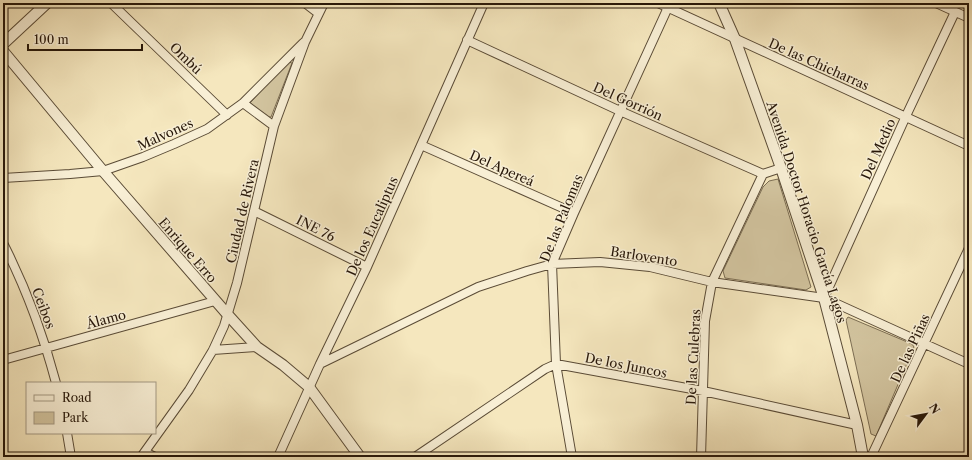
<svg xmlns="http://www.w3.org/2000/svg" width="972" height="460" viewBox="0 0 972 460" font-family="'Libre Caslon Text',serif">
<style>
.green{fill:#d2c49f;stroke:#7c6e54}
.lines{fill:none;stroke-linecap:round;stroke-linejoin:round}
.minor-casing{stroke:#5a4b36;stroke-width:10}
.tertiary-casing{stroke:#5a4b36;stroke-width:12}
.minor{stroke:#f8efd5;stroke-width:8}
.tertiary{stroke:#f8efd5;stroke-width:10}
.labels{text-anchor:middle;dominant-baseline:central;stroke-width:3;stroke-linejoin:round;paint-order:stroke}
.street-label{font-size:13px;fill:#271709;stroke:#f8efd5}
</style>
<rect width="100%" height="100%" fill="#f5e7be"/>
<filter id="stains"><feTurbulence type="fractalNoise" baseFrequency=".005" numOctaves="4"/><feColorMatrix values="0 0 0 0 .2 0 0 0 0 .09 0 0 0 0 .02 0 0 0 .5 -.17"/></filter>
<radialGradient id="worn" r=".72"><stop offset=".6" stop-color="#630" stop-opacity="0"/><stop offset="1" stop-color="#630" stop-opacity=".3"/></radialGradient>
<path class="green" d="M289,62L292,63L271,117H267L250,103Z
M778,179L811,287L806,290L725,278L723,271L763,187L769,181Z
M848,317L912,344L914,347L876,436L871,434L846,320Z"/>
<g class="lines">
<g class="minor-casing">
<path id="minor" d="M111,3L227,115
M305,3L318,13
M658,3L969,146
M936,3L969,18
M467,40L620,111L763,174L781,168
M243,103L274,126
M421,145L574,213
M3,178L70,174L103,171L143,157L174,144L207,129L243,103L303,43
M254,211L367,267
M3,243C26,288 43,334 56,383
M824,298L906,116L955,12
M213,350L257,347
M3,360L215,301
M320,364L478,287L527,271L552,264L600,262L650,267L712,282L824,298L969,364
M67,433L71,457
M145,452L155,457
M141,457L189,390L213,350L224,326L237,283L274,126L305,42L324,3
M278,457L320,364L367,267L484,3
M415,457L545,369L556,364L703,391L857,425
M572,457L556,364L552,264L574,213L670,3
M701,457L705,321L712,282L763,174
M871,457L969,248"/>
</g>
<g class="tertiary-casing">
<path id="tertiary" d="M719,3L735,39L781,168L824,298L857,425L863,457
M3,44L47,3
M3,51L103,171L228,315L257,347L283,365L309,387L360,457"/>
</g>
<use href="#minor" class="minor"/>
<use href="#tertiary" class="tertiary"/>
</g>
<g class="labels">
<g class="street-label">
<text transform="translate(186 58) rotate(44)">Ombú</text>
<text transform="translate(819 64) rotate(24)">De las Chicharras</text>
<text transform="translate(628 101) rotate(24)">Del Gorrión</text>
<text transform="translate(165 134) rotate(-24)">Malvones</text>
<text transform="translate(878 149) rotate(-66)">Del Medio</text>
<text transform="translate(502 168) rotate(24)">Del Apereá</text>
<text transform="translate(242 211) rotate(-77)">Ciudad de Rivera</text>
<text transform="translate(807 212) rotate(72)">Avenida Doctor Horacio García Lagos</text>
<text transform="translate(561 218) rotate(-68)">De las Palomas</text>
<text transform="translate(372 226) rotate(-66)">De los Eucaliptus</text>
<text transform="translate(316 228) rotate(27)">INE 76</text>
<text transform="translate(188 250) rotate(49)">Enrique Erro</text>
<text transform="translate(644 256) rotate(9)">Barlovento</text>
<text transform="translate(44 308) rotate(69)">Ceibos</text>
<text transform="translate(106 319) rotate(-15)">Álamo</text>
<text transform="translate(910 348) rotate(-65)">De las Piñas</text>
<text transform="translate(693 357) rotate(-87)">De las Culebras</text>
<text transform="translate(626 365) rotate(11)">De los Juncos</text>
</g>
</g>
<rect width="972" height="460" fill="none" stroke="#f5e7be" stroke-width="16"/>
<rect x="4" y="4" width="964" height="452" fill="none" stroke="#271709" stroke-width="2"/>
<rect x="8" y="8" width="956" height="444" fill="none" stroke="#271709"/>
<rect x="26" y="382" width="130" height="52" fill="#f8efd5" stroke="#a49983"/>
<rect x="34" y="395" width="20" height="6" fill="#f8efd5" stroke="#a49983"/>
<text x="62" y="402" font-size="12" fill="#271709">Road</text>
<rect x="34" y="412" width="20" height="12" fill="#d2c49f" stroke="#a49983"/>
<text x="62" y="422" font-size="12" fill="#271709">Park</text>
<g transform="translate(926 414) rotate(58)" stroke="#f8efd5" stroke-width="3" paint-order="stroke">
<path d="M0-3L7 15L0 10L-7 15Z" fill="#271709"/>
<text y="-6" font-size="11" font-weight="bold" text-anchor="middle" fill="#271709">N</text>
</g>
<path d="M28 44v6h114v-6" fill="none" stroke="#271709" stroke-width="2"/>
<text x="34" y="44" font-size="12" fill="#271709" stroke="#f8efd5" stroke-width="3" paint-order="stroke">100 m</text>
<rect width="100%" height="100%" filter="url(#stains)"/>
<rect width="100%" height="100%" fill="url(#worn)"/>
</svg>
